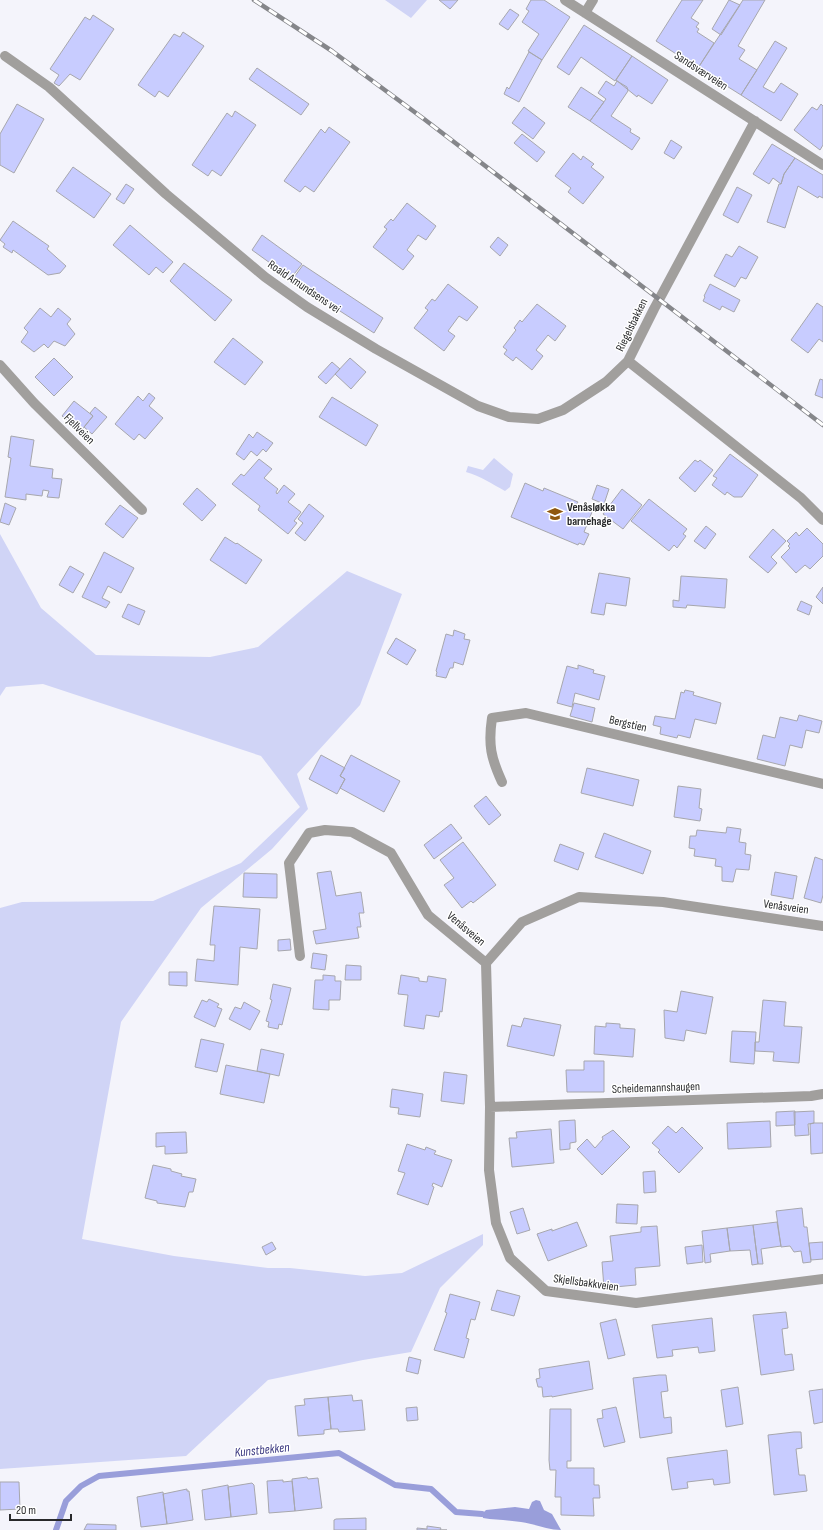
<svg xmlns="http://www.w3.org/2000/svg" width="823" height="1530" viewBox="0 0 823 1530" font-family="'Sofia Sans Condensed',sans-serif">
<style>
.green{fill:#d0d4f6}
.water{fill:#999eda}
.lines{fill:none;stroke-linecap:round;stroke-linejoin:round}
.stream{stroke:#999eda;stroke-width:6}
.building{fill:#c8ccff;stroke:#a7a7ad}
.minor{stroke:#a19f9d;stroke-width:10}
.rail-casing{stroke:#85868a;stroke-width:4.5}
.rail{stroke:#fff;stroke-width:3;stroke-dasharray:9;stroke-linecap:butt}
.labels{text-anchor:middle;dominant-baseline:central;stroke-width:3;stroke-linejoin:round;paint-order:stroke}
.street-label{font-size:12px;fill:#28292b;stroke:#fff}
.poi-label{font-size:12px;font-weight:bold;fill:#28292b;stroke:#fff;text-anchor:start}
.water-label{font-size:13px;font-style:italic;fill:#3a3880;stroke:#fff}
</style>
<rect width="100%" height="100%" fill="#f4f4fb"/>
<path class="green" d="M385,0H427L411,18Z
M494,458L513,474L510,487L505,491C492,484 481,476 466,472L468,466L483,470Z
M0,534L41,608L96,655L210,657L258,647L347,571L402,594L360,705L297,774L308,809L272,849L201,908L121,1022L82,1239L174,1256L268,1268H290L365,1276L402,1273L483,1234V1245L440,1288L411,1352L363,1360L268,1380L186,1456L0,1469V908L22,902L153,901L241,863L300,807L261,756L43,684L6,687L0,696Z"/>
<path class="water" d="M536,1500L540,1501L544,1510L552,1514L561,1530C548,1530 535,1524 521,1522C508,1520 495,1520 483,1518L482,1514L486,1510L515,1507L529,1509L532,1502Z"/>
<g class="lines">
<path class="stream" d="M56,1530L66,1501L81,1486L99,1476L339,1453L395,1485L431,1489L456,1512L482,1514"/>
</g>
<path class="building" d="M439,0H458L450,9Z
M531,0H544L570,17L542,60L528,51L539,34L522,22L529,11L526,9Z
M682,0H703L691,18L699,23L696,27L699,29L697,32L714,43L698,68L656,41Z
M729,0L740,5L721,35L712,29Z
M743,0H765L738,46L745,50L739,59L757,70L741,95L698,68Z
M510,9L519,15L508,30L499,24Z
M93,15L114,29L80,80L70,74L59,86L54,83L59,75L50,69L85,17L90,20Z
M584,25L632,56L615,81L581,57L569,75L557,67Z
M183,32L204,46L168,97L159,91L155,97L138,85L174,34L180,37Z
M775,41L787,48L763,87L774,93L781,83L798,94L781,121L741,95Z
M529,52L542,60L519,102L504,94L507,87L509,89Z
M632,56L668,80L652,104L638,95L637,97L616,80Z
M257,68L309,104L301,115L249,79Z
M606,81L614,86L617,81L627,87L628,91L611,116L631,129L630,132L640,138L632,150L590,121L606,99L598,93Z
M581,87L604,102L590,121L568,107Z
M17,104L44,119L14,173L0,165V134Z
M821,104L823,106V145L820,150L794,130L812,107L817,110Z
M524,107L545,123L533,139L512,123Z
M235,111L256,125L221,176L212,170L208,176L192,165L227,113L232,117Z
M329,127L350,142L314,192L305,186L300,192L284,181L321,129L325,133Z
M522,134L545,152L537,162L514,143Z
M671,140L682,147L674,159L664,153Z
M772,144L795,158L784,174L781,184L773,178L769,184L753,174Z
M573,153L581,160L583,156L594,164L591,167L604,177L583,204L568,192L571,188L555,176Z
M795,158L823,175V198L819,196L818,198L798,186L785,228L767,222L779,184H781L784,174Z
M73,167L111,194L94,218L56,191Z
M126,184L134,189L124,204L116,199Z
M737,187L752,195L738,223L723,215Z
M407,203L436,226L426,240L418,235L407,250L414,256L403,270L373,247L387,229L384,227L391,219L393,221Z
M13,221L49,246L47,249L66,266L60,273L48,275L13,250L12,253L3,247L5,244L0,240Z
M130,225L173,262L163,273L156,267L149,275L113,245Z
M262,235L302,264L291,278L252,250Z
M498,237L508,245L500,256L490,247Z
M739,246L758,257L746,279L741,277L735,287L714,276L726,254L732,257Z
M184,263L232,300L215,321L170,281Z
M303,265L383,318L374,333L292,280Z
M448,284L478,307L467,321L459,316L448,331L455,336L444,351L414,328L428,310L425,308L432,299L435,301Z
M710,284L740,300L734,312L722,306L720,310L703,301L705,297L704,296Z
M817,303L823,307V342L819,339L808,353L791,340Z
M537,304L566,326L555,341L548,335L536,350L543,356L532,370L516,357L513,361L504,354L507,350L503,347L516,330L514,328L520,320L522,322Z
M40,308L51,317L58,308L71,319L67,324L75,334L65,346L54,341L48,348L44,344L34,352L21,342L28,332L24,328Z
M233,338L263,362L245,385L214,362Z
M54,358L73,377L54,396L35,377Z
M350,358L366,372L351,389L335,374Z
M332,362L340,369L326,384L318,377Z
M820,379L823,380V398L815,395Z
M149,393L155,398L149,406L163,418L145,439L139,434L134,440L115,424L138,396L143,401Z
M332,397L378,425L366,446L319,417Z
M74,401L93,416L81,431L62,416Z
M95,407L107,417L92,434L84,427L93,416L90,413Z
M257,432L273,443L266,452L263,449L257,456L251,451L244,460L236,454L249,434L253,438Z
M11,436L34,440L30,466L53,469L52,478L62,479L59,498L47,497L49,491L43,490L42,496L26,494V500L5,497L11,458L8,457Z
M730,454L758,475L742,497H734L727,492L725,495L712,485L717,478L713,476Z
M259,459L272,469L264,478L278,489L276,492L277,494L284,485L295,494L288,502L301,512L294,521L297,523L288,534L258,510L260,506L232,484L241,474L244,476Z
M695,460L698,462L700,460L713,470L695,492L679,478Z
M525,483L543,491L544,488L578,502L576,505L592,512L584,532L589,534L584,545L579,543L578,545L511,517Z
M597,485L609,489L604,504L592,499Z
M197,488L216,505L202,521L183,504Z
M622,489L642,505L623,529L603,514Z
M649,499L687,529L683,534L686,536L677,548L674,545L669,551L631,521Z
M5,503L16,508L9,525L0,522Z
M309,504L324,516L305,541L295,533L303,523L298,519Z
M120,505L138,518L123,538L105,524Z
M706,526L716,534L705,549L694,541Z
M807,528L823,544V556L810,569L805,565L796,573L781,557L790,548L788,546L790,544L787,541L796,532L799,536Z
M773,529L786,541L771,557L777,563L768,573L749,557Z
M225,537L236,544L237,543L262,560L246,584L210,560Z
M104,552L134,568L121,593L108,586L102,598L110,602L106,608L82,597Z
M70,566L84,574L73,593L59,585Z
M599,573L630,578L626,606L606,603L604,615L591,613Z
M681,576L727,579L725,608L687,605L686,608L673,607V600L679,601Z
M823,587V604L816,597Z
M801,601L812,606L809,615L797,610Z
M128,604L145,611L139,625L122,617Z
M454,630L465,634L464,639L470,640L463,665L454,662L453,668H450L446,678L436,676L437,672L436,671L446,634L453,636Z
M396,638L416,650L407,665L387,653Z
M578,665L594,670L593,673L605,676L599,700L575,693L572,707L557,703L567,666L578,669Z
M685,690L694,692L693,695L721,703L716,724L695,719L690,738L678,735L677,738L660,734L661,727L653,725L655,716L675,719L681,692L684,693Z
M574,703L595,708L592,722L570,716Z
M799,715L822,721L819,733L806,730L802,748L790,745L785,766L757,759L763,735L775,738L780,717L797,721Z
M321,755L345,768L340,776L345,779L337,794L309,779Z
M351,755L400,781L384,812L340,788L345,779L340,776Z
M587,768L639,780L633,806L581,793Z
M678,786L701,789L699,808L702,809L700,821L674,817Z
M486,796L501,815L489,825L474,806Z
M451,824L462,838L434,859L424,845Z
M727,827L741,829L739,842L746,843L745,854L751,855L749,870L736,869L733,882L722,881V867L715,866L716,859L694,856L695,849L689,848L690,836H696L697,830L726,833Z
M604,833L651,851L643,874L595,857Z
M463,842L496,885L473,903L471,901L462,908L444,885L454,878L440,860Z
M560,844L584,853L578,870L554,861Z
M815,857L823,860V895L821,903L804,898Z
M331,871L336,896L361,892L364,913H359L361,927H357L359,938L316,944L313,931L326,929L317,873Z
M775,872L797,876L793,899L771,895Z
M244,873L277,874V898L243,897Z
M214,906L260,909L257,949L240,947L238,985L195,981L197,959L214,961L215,945H210Z
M290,939L291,950L278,951V940Z
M313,953L327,955L325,970L311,968Z
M346,965L361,966V980H345Z
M169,972H187V986L169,985Z
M323,975L335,976V981H341L340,1000H329V1010L313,1009L315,980H323Z
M401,975L419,978V981L427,982L428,976L446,979L442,1012L440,1011L439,1017L426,1015L424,1029L404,1026L408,995L398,994Z
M273,984L291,988L282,1025L279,1024L278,1029L268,1027L269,1022L266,1021L272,1000L270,999Z
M681,991L713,997L706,1034L686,1030L684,1041L665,1038L664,1010L677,1012Z
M209,999L219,1004L217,1007L222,1009L215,1027L194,1017L202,1000L207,1002Z
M763,1000L786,1002L784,1026L802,1027L799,1063L773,1061L774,1052L755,1051V1042H759Z
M244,1002L260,1011L250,1030L229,1019L235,1007L241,1009Z
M524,1018L561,1025L554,1056L507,1046L512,1025L521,1027Z
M606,1023L620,1024V1028L635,1029L633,1057L594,1054L595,1026L606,1027Z
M732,1031L756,1032L754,1064L730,1062Z
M201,1039L224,1044L217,1072L195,1067Z
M261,1049L284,1054L279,1076L257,1071Z
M584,1061H604V1092H567L566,1070H584Z
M226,1065L270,1074L264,1103L220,1094Z
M444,1072L467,1075L464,1104L441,1101Z
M392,1089L423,1094L420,1117L398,1114L399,1108L390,1107Z
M795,1111V1125L776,1126V1112Z
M814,1111V1123L808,1124L809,1135L795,1136L794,1112Z
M575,1120L576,1142L570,1143V1149L560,1150L559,1121Z
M770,1121L771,1147L728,1149L727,1123Z
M814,1123H823V1153L811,1154L810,1124Z
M668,1126L676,1133L682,1127L703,1148L679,1173L658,1152L660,1150L652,1143Z
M551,1129L554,1163L512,1167L509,1138H517L516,1132Z
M613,1130L630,1147L602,1175L577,1149L587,1139L595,1148L603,1139L602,1137Z
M186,1132L187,1153L165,1154V1146L156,1147V1133Z
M407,1144L425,1150L426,1147L436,1151L434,1154L452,1160L442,1187L433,1183L432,1186L434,1187L428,1205L397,1194L405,1173L398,1171Z
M153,1165L171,1169V1171L182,1174L181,1176L196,1179L193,1192H189L185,1207L157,1203V1201L145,1198Z
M655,1171L656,1192L644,1193L643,1172Z
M617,1204L638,1205L637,1224L616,1223Z
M523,1208L530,1230L517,1234L510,1212Z
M802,1208L804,1227H807L811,1262L803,1263L801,1251L794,1252L790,1246L781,1247L776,1211Z
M577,1222L587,1246L548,1261L537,1234L552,1229V1231Z
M777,1222L781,1246L761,1249L763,1264H758L753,1225Z
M753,1225L758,1264L752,1265L750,1250L730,1251L727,1228Z
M657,1226L660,1266L635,1268L636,1285L604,1288L602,1262L613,1261L610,1236L641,1232V1227Z
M727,1228L730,1251L710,1254L711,1262L705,1263L702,1231Z
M272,1242L276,1249L266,1255L262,1247Z
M823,1242V1259L811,1260L809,1243Z
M702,1245L703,1262L687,1264L685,1247Z
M497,1290L520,1296L514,1316L491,1310Z
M450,1294L480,1302L475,1320L471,1319L466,1338L469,1339L464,1358L434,1350L447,1313L445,1312Z
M786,1312L788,1328L782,1329L785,1355L792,1354L794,1370L761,1375L753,1315Z
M712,1318L715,1351L699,1353L698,1347L672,1350L673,1356L657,1358L652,1325Z
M616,1319L625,1355L608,1359L600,1323Z
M409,1357L421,1360L418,1374L406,1371Z
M589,1361L593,1389L552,1397V1396L543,1397L542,1387H538L536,1379L540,1378L539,1369Z
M659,1375H666L668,1391L661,1392L664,1418L671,1417L672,1433L640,1438L633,1378Z
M738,1387L743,1424L726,1427L721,1390Z
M823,1389V1422L814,1424L809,1391Z
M352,1395L353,1401L362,1400L365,1430L339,1432L338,1429H331L328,1397Z
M328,1397L331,1429L324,1430V1434L298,1436L295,1406L305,1405L304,1399Z
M417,1407L418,1420L407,1421L406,1408Z
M616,1407L625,1442L604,1447L597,1419L603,1418L602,1410Z
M550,1409H571V1461H567V1468H594V1485H599L600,1498H593L594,1516L561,1515V1497H555L556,1470H550L549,1460Z
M794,1432H801L802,1448L796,1449L799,1475H805L807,1491L774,1495L768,1435Z
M727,1450L730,1483L714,1485L713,1479L687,1482L688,1488L672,1490L667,1458Z
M307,1477L308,1479L318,1478L322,1508L295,1511L292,1479Z
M283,1480V1482L292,1481L295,1511L269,1513L267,1481Z
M0,1482H19L20,1509L0,1510Z
M252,1483L254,1485L257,1514L231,1517L228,1487Z
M228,1485L231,1517L205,1520L202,1490Z
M187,1489V1491H189L193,1520L167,1524L163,1494Z
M163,1492L167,1524L141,1527L137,1497Z
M366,1518V1530H334V1520L336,1519Z
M87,1524L116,1525V1530H84Z
M427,1526L441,1528L440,1530H447H417V1528L427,1529Z"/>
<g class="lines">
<path class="minor" d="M565,0L823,165
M585,13L593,0
M5,56L49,87L166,194L265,277L307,307L376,349L478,406L509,417L538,419L563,410L606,382L628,361
M755,121L654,309L628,361L801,498L823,520
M0,365L34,403L142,510
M502,782C491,758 488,745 492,718L526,713L823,784
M300,956L289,863L309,833L325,830L352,832L391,853L428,915L486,963L522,922L579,897L663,902L823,926
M486,963L490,1107L489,1170L496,1223L510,1258L546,1291L636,1303L823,1279
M490,1107L811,1096L823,1094"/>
<g class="rail-casing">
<path id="rail" d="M254,0L332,51L424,119L823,425"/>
</g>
<use href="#rail" class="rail"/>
</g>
<defs>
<g id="school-bare" transform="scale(1.2)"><path d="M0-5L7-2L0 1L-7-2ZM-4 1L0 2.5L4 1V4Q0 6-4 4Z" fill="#8f570e" stroke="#fff" stroke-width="2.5" paint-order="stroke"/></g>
</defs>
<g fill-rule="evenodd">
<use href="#school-bare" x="555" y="514"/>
</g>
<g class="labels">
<g class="street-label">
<text transform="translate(701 71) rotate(33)">Sandsværveien</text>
<text transform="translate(304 287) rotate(34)">Roald Amundsens vei</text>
<text transform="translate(632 325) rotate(-64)">Riegelsbakken</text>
<text transform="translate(79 429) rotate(45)">Fjellveien</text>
<text transform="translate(628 724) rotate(13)">Bergstien</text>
<text transform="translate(786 907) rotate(8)">Venåsveien</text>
<text transform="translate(466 929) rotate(40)">Venåsveien</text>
<text transform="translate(656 1088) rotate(-2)">Scheidemannshaugen</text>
<text transform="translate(586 1283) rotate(8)">Skjellsbakkveien</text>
</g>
<g class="poi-label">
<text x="567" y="507">Venåsløkka<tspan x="567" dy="14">barnehage</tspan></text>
</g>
<g class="water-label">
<text transform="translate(262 1450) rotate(-6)">Kunstbekken</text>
</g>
</g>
<path d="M10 1514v6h61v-6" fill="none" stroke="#28292b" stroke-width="2"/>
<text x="16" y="1514" font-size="12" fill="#28292b" stroke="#ffffff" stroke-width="3" paint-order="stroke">20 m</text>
</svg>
